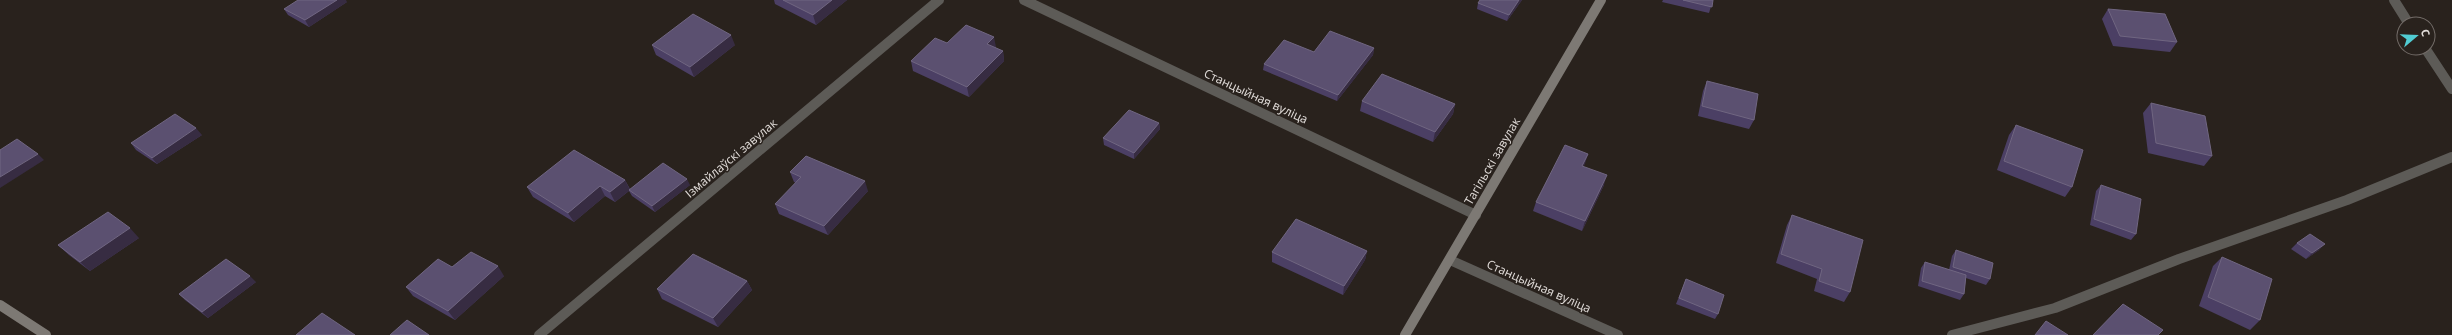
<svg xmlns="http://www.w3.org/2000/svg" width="2452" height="335" viewBox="0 0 2452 335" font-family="'Open Sans',sans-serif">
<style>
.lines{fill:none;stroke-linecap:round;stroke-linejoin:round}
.service{stroke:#5d5b57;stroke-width:10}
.minor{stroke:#5d5b57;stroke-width:10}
.secondary{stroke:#7d7974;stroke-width:10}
.wall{fill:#4b3f64}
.shaded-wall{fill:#372c42}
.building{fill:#5b5070;stroke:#706681}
.labels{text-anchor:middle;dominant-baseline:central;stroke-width:3;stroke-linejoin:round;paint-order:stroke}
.street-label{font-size:12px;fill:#e1dcd9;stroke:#29221d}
</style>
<rect width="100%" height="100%" fill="#29221d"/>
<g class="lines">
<path class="service" d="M2394,0L2409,24
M2425,48L2452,89
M1952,335L2055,308L2179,259L2347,200L2452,157"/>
<path class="minor" d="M1024,0L1476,215
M1450,260L1618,335
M539,335L939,0"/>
<path class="secondary" d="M0,305L46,335
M1405,335L1601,0"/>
</g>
<path class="wall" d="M774,0H847L816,25L775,4Z
M1522,0L1507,21L1477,9L1478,3Z
M1663,0H1713L1709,13L1662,2Z
M347,2L309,27L288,15L284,9Z
M2108,9L2177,42L2170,52L2113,46L2102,19Z
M947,43L996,47V48L1003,51L1004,61L969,97L913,71L911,61Z
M652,45H735L694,77L656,55Z
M1374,48L1373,55L1337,101L1263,70L1264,64Z
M1707,81L1754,120L1749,129L1698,116L1703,91Z
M1362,101L1455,104L1453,114L1433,142L1360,111Z
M2151,103L2212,156L2204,166L2148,153L2143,113Z
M1159,123L1160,129L1134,159L1104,145L1103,138Z
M2016,125L2072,187L2065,197L1997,170L2009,135Z
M202,135L157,164L136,150L131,143Z
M1588,154L1583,167L1604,185L1582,231L1533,211L1536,202Z
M790,172L868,191L828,235L779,214L775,204L796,183L794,182Z
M625,180L630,189L690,185L655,212L632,196L629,191L615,202L605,196L574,222L533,197L527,187Z
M2101,185L2136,234L2131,240L2090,225L2096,191Z
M1792,215L1850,292L1844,302L1814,291L1817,279L1776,263L1787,225Z
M139,238L90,271L69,255L58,245Z
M2297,243L2319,250L2306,259L2291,249Z
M1956,250L1990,279L1986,285L1966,278L1964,294L1960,300L1918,286L1921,268L1925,262L1949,270L1952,256Z
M1367,251L1365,260L1343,295L1272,262V252Z
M2222,257L2260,320L2250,330L2199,306L2213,266Z
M452,267L504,276L455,320L413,296L406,287Z
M1686,279L1718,314L1715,319L1676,304Z
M747,281L752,290L718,327L662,299L657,289Z
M256,282L208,318L185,300L179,294Z"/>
<path class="shaded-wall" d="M337,0H346L347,2L309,27L305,20Z
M832,0H847L816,25L813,15Z
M1519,0H1522L1507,21L1509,15Z
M731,35L735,45L694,77L690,67Z
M994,37L996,47L989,54L987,44Z
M1374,48L1373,55L1337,101L1338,95Z
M1003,51L1004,61L969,97L967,87Z
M1455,104L1453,114L1433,142L1435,132Z
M1159,123L1160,129L1134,159V153Z
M196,128L202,135L157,164L152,158Z
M38,154L44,160L0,188V177Z
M1588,154L1585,164L1579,176L1582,166Z
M1607,175L1604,185L1582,231L1585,221Z
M687,179L690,185L655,212L652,206Z
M625,180L630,190L615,202L610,192Z
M865,181L868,191L828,235L824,226Z
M600,186L605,196L574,222L568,213Z
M130,228L139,238L90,271L80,262Z
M2325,244L2319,250L2306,259L2312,253Z
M1367,251L1365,260L1343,295L1344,286Z
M498,266L504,276L455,320L448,311Z
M250,276L256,282L208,318L202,312Z
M747,281L752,290L718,327L713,318Z"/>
<path class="building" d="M298,0H337L305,20L284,9Z
M783,0H832L813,15Z
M1480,0H1519L1509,15L1478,3Z
M1683,0H1713L1712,7Z
M2108,9L2165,14L2177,42L2120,36Z
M693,14L731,35L690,67L652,45Z
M966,25L994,37L987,44L1003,51L967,87L911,61L935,38L947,43Z
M1330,31L1374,48L1338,95L1264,64L1284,40L1314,52Z
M1382,74L1455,104L1435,132L1362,101Z
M1707,81L1758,94L1754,120L1702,106Z
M2151,103L2205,116L2212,156L2156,143Z
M1129,110L1159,123L1134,153L1103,138Z
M175,114L196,128L152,158L131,143Z
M2016,125L2083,150L2072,187L2004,161Z
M17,139L38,154L0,177V150Z
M1565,145L1588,154L1582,166L1607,175L1585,221L1536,202Z
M574,150L625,180L610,192L600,186L568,213L527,187Z
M806,156L865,181L824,226L775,204L801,177L790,172Z
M663,163L687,179L652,206L629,190Z
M2101,185L2141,199L2136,234L2094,219Z
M108,212L130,228L80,262L58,245Z
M1792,215L1863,240L1850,292L1819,281L1822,269L1781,254Z
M1296,219L1367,251L1344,286L1272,252Z
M2310,234L2325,244L2312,253L2297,243Z
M1956,250L1993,263L1990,279L1953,267Z
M471,252L498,266L448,311L406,287L438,259L452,267Z
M693,254L747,281L713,318L657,289Z
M2222,257L2272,279L2260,320L2208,297Z
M226,259L250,276L202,312L179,294Z
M1925,262L1966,275L1964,294L1922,281Z
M1686,279L1724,295L1718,314L1679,298Z
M2123,304L2163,330L2158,335H2093Z
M322,313L355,335H296Z
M407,320L429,335H390Z
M2046,321L2068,335H2035Z"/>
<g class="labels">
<g class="street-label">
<text transform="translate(1256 96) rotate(25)">Станцыйная вуліца</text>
<text transform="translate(731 158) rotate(-40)">Ізмайлаўскі завулак</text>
<text transform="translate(1492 161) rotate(-60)">Тагільскі завулак</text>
<text transform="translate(1539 286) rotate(24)">Станцыйная вуліца</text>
</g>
</g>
<g transform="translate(2416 36) rotate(71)"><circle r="19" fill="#29221d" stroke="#736c68"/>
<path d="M0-3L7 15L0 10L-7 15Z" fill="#51ccd2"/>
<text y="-6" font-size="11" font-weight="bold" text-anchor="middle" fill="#e1dcd9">С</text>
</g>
</svg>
